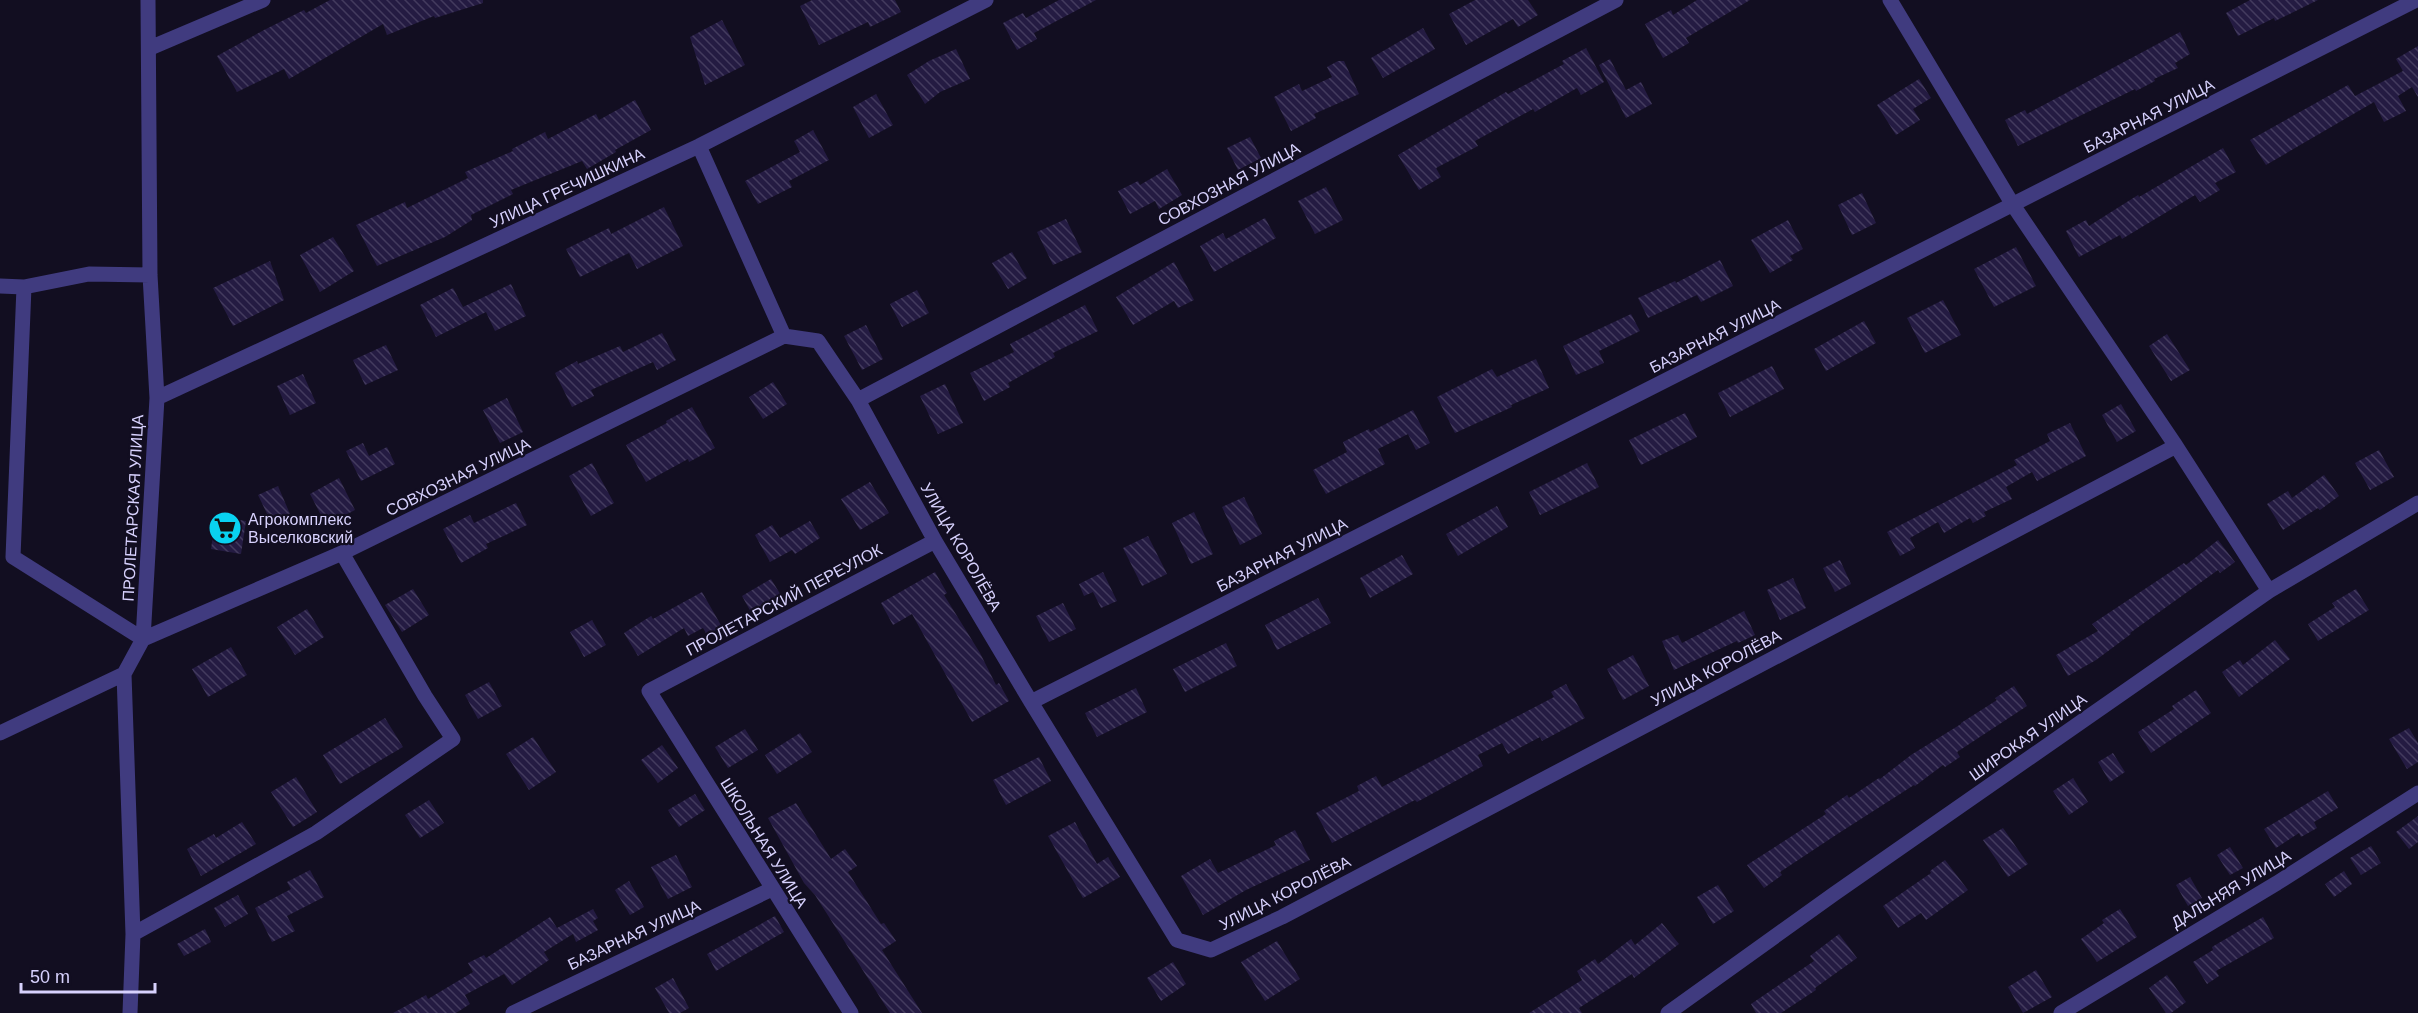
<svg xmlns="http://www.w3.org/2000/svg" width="2418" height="1013" viewBox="0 0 2418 1013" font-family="Arial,sans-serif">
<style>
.building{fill:url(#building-back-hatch)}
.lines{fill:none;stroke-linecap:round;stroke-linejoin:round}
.minor{stroke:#403b7f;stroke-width:15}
.labels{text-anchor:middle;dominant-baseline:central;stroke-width:4.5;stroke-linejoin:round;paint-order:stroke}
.street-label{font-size:16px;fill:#d7d1fd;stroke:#120e21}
.poi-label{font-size:16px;fill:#d7d1fd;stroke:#120e21;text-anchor:start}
</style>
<defs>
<pattern id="building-back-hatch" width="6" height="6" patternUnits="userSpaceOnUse" patternTransform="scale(1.5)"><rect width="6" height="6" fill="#241b42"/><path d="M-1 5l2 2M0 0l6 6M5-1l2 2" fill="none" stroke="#433b5e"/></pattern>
</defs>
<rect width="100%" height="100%" fill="#120e21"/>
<path class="building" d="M330,0H483V3L435,18L434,16L387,35L383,24L289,79L284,69L237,92L217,56L264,30L304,10L306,13Z
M812,0H895L901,12L870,27L868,22L819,45L800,6Z
M1059,0H1096L1034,33L1037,39L1017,50L1003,23L1023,13L1026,18Z
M1475,0H1528L1538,15L1518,27L1513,19L1466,45L1449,14Z
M1697,0H1750L1686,38L1689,43L1663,58L1645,24L1671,10L1673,15Z
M2250,0H2318L2275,21L2274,18L2238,36L2226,13Z
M722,20L745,65L705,85L690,37Z
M1423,28L1435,49L1383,78L1371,58Z
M2180,32L2190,54L2175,63L2178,68L2154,79L2155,81L2136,91L2135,89L2018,146L2005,120L2025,110L2027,114Z
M2418,46V97L2412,87L2398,96L2406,111L2384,122L2374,102L2266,165L2250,140L2348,85L2355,96L2403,71L2396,59Z
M1586,48L1604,82L1581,95L1577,88L1535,112L1533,109L1475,141L1478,146L1436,168L1441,177L1419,190L1398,155L1506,92L1508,94L1564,64L1562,61Z
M956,49L970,79L940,92L925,104L907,75L929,61Z
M1610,59L1626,90L1641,82L1652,104L1626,118L1599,65Z
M1338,61H1344L1359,94L1314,114L1316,118L1291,131L1274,97L1299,84L1302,91L1332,77L1327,67Z
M1919,79L1931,98L1913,109L1920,120L1896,135L1877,105Z
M876,94L893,125L869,138L853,107Z
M635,100L651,130L615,150L616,152L587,169L582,161L511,190L513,194L471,215L472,220L445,237L377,266L356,225L405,202L407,208L468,178L465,172L513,151L512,149L545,132L548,139L596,114L599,120Z
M813,130L829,160L789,181L792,187L758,204L745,181L800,152L794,141Z
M1250,137L1261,158L1238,170L1227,148Z
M2223,148L2236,172L2215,183L2220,190L2200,202L2195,195L2122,239L2120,235L2079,257L2066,231L2086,220L2089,226L2138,195L2139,197Z
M1167,169L1182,195L1159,209L1155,201L1130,214L1118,191L1138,181L1140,185Z
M1326,187L1343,220L1315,234L1298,201Z
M1862,193L1876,223L1852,235L1838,205Z
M664,207L683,246L637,269L629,253L580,277L566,249L609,228L611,234Z
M1265,218L1276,238L1214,272L1200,246L1223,233L1226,239Z
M1066,219L1082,252L1053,265L1037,232Z
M1788,220L1803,249L1790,256L1793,260L1770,273L1751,240Z
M333,237L354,271L320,292L300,255Z
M2016,247L2036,286L1994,307L1974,269Z
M1012,252L1027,278L1008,289L992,263Z
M1720,260L1733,286L1701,302L1697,295L1648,318L1638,298L1675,281L1676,283Z
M270,261L284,300L233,326L213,288Z
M1174,262L1194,300L1178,308L1174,301L1133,325L1116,297Z
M511,284L526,316L495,331L486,312L436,337L420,305L453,288L463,307Z
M917,290L929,313L902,327L890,304Z
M1943,300L1961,335L1925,353L1907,318Z
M1085,305L1098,331L1053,353L1055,357L1008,383L1010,387L984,401L970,373L1014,352L1010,344Z
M1631,314L1640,331L1599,351L1604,363L1576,375L1563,346Z
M1864,321L1876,343L1826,371L1814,349Z
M866,325L883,359L862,370L844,336Z
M662,333L676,360L657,370L653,362L591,390L594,396L572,407L555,373L577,361L578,364L620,346L623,352Z
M2167,334L2190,370L2171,381L2149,346Z
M386,345L398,370L365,385L353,360Z
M1536,359L1549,388L1511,405L1512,407L1455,433L1437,397L1492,369L1497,377Z
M1772,366L1784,389L1730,417L1718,393Z
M303,374L316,403L290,415L277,386Z
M773,382L787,404L763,419L749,397Z
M945,384L963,423L938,434L920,396Z
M507,398L523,432L500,443L483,410Z
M2121,404L2136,431L2117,442L2102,415Z
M692,407L715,448L689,462L688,459L646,482L626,445L667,423L666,421Z
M1413,410L1430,443L1416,450L1408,434L1378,449L1385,464L1326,494L1313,470L1347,452L1343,442L1369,429L1370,432Z
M1685,413L1697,437L1641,465L1629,440Z
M2070,423L2086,456L2037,481L2032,472L2006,487L2012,499L1984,512L1986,516L1973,523L1970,518L1944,533L1938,522L1910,538L1915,548L1900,556L1887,532L2017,465L2014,460L2050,441L2047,434Z
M363,443L369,456L387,447L395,464L361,481L346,451Z
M2379,450L2394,477L2370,490L2355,463Z
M592,463L614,503L591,516L569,476Z
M1587,463L1599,487L1540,515L1529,492Z
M2324,475L2339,496L2320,510L2318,508L2283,530L2267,504L2288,491L2292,498Z
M339,478L355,510L326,525L310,494Z
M870,482L889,513L860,530L841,499Z
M278,486L290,514L271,522L258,495Z
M1244,497L1262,534L1240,545L1222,507Z
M516,503L527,525L486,544L488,548L461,563L443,529L470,515L474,523Z
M1497,506L1508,527L1458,556L1446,534Z
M1194,512L1213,554L1191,564L1172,523Z
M216,516L246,521L241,554L211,549Z
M810,521L820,538L795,554L792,550L770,562L755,535L772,525L780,538Z
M1148,536L1167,574L1142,586L1123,548Z
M2218,540L2235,562L2220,573L2218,570L2130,633L2131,634L2096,660L2068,676L2056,655L2098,631L2092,624L2184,563L2186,565Z
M1402,555L1413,574L1370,598L1360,578Z
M1840,560L1851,584L1835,592L1823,568Z
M935,572L947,593L944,595L980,653L996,685L999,683L1009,701L972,722L912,614L893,625L881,603Z
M1103,572L1117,601L1101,608L1093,592L1084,596L1079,584Z
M1793,578L1806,608L1780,620L1767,590Z
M771,579L782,597L752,614L742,596Z
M413,589L429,615L402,632L385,605Z
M2356,589L2369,610L2318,641L2308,624L2335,607L2332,603Z
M702,592L722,627L707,635L703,628L688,636L684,628L638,656L624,633L651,616L653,619Z
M1318,598L1331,623L1277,650L1265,625Z
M1063,603L1076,629L1049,642L1036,616Z
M307,609L324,637L295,655L277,627Z
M1744,611L1755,635L1738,643L1737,641L1674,670L1662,641L1678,635L1682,643Z
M592,620L606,645L584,657L570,632Z
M2275,640L2290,659L2239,697L2222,672L2240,660L2243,665Z
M1226,643L1237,666L1185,692L1173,669Z
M231,647L247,675L208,697L192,669Z
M1633,655L1649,686L1623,700L1607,669Z
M489,682L502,706L478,719L465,695Z
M1566,684L1585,718L1542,741L1540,737L1508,754L1502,743L1478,755L1483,766L1417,802L1415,800L1332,843L1316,813L1359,791L1357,786L1376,776L1382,787L1554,697L1551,692Z
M2014,686L2027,706L1957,752L1960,757L1945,767L1943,765L1915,786L1914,785L1839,833L1780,872L1782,875L1764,888L1747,865L1826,814L1824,811L1847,795L1849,798L1879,778L1880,779L1911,755L1961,724V723L1997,700L1995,698Z
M1136,688L1147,712L1097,737L1085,713Z
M2196,690L2211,713L2151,753L2138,732L2174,709L2172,706Z
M385,718L403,747L340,784L323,755Z
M2409,728L2418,743V762L2407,769L2389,739Z
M745,729L758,750L728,768L715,747Z
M800,733L812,752L777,774L765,755Z
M533,737L556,772L529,790L506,754Z
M662,745L678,768L658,783L641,760Z
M2113,753L2125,772L2110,782L2098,762Z
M1039,757L1051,781L1006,805L993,780Z
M296,777L317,812L293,827L271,792Z
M2073,778L2088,802L2069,815L2053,791Z
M2328,791L2338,808L2314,822L2317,828L2301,837L2299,833L2276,848L2264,829Z
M695,794L705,810L679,827L668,810Z
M429,800L444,823L420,838L405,815Z
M796,803L831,859L845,849L857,866L848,872L881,924L884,923L896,941L882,950L922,1013H890L815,895L804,883L768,818Z
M2418,816V842L2409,849L2396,832Z
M242,822L256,844L201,876L187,849L214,834L216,838Z
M1075,822L1097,864L1108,857L1120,877L1083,898L1048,836Z
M2003,828L2028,864L2008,877L1983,840Z
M1295,830L1310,860L1246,890L1203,915L1181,876L1210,859L1218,873L1276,845L1274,841Z
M2371,846L2381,863L2361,875L2350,858Z
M2230,847L2243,868L2230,875L2217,855Z
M676,855L692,887L668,899L651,867Z
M1945,860L1968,890L1926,920L1921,913L1898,928L1883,906L1931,873L1930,871Z
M310,870L324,897L287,916L295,931L272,942L255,908L291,889L287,882Z
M2344,871L2352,884L2334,897L2325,884Z
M2190,877L2202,898L2188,906L2176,885Z
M629,881L644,907L630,915L615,890Z
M1718,885L1734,911L1713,924L1697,897Z
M238,895L248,914L225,927L214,908Z
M593,909L598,918L593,921L598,930L576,942L573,934L544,952L549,960L512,985L504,974L465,995L470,1004L456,1013H393L426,995L428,999L473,972L468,963L484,955L486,958L550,917L557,928Z
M2120,909L2137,937L2097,962L2081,939L2104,923L2102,920Z
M775,916L784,932L716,971L707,954Z
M2263,917L2274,938L2216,971L2219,976L2207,984L2193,962L2213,950L2212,947Z
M1662,923L1679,944L1634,978L1632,974L1579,1008L1582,1013H1529L1582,980L1577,971L1595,959L1598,964L1631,939L1635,945Z
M205,929L211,942L184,956L177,944Z
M1839,934L1857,958L1815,988L1816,990L1781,1013H1756L1751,1004L1814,961L1810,956Z
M1277,941L1300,979L1265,1001L1241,962Z
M1173,962L1186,984L1161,1001L1147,978Z
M2036,970L2052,997L2023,1013L2008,987Z
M2167,975L2186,1002L2171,1013H2166L2149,988Z
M673,978L689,1008L680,1013H669L655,988Z"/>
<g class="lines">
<path class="minor" d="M1890,0L2013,205L2176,446L2269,591
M150,48L263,0
M699,146L784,336L818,341L858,400L935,541L1031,702L1177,940L1211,950L1282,917L2176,446
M150,275L89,274L24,287L13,557L143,639L342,553L784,336
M0,286L24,287
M157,398L699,146L986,0
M858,400L1616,0
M1031,702L2416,0
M0,733L124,674
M133,934L316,833L453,739L425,696L342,553
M130,1013L133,934L124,674L143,639L157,398L150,275L148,0
M513,1013L772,889
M851,1013L649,691L935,541
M1668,1013L1834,894L2269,591L2418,503
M2061,1013L2277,883L2418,793"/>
</g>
<defs>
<g id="supermarket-disc" transform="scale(1.725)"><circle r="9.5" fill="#09d2f0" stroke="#120e21"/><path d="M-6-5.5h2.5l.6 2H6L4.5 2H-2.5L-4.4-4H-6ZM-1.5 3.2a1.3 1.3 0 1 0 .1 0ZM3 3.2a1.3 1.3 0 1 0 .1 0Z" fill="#111"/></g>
</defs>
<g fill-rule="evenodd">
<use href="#supermarket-disc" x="225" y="528"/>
</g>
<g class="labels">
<g class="street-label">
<text transform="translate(2149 116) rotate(-27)">БАЗАРНАЯ УЛИЦА</text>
<text transform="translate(1229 184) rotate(-28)">СОВХОЗНАЯ УЛИЦА</text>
<text transform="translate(567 188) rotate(-25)">УЛИЦА ГРЕЧИШКИНА</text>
<text transform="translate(1715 336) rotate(-27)">БАЗАРНАЯ УЛИЦА</text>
<text transform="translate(458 477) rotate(-26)">СОВХОЗНАЯ УЛИЦА</text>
<text transform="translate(133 508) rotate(-87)">ПРОЛЕТАРСКАЯ УЛИЦА</text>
<text transform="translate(961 547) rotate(60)">УЛИЦА КОРОЛЁВА</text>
<text transform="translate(1282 555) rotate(-27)">БАЗАРНАЯ УЛИЦА</text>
<text transform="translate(784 600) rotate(-28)">ПРОЛЕТАРСКИЙ ПЕРЕУЛОК</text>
<text transform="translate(1716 668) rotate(-28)">УЛИЦА КОРОЛЁВА</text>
<text transform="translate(2028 737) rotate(-35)">ШИРОКАЯ УЛИЦА</text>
<text transform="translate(764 843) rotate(58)">ШКОЛЬНАЯ УЛИЦА</text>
<text transform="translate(2231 889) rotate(-31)">ДАЛЬНЯЯ УЛИЦА</text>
<text transform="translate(1285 893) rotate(-27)">УЛИЦА КОРОЛЁВА</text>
<text transform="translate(634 935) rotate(-25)">БАЗАРНАЯ УЛИЦА</text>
</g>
<g class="poi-label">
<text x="248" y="519">Агрокомплекс<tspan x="248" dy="18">Выселковский</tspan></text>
</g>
</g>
<path d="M21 983v9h134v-9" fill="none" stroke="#d7d1fd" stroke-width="3"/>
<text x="30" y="983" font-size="18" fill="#d7d1fd" stroke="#120e21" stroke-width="4.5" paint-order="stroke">50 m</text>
</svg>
